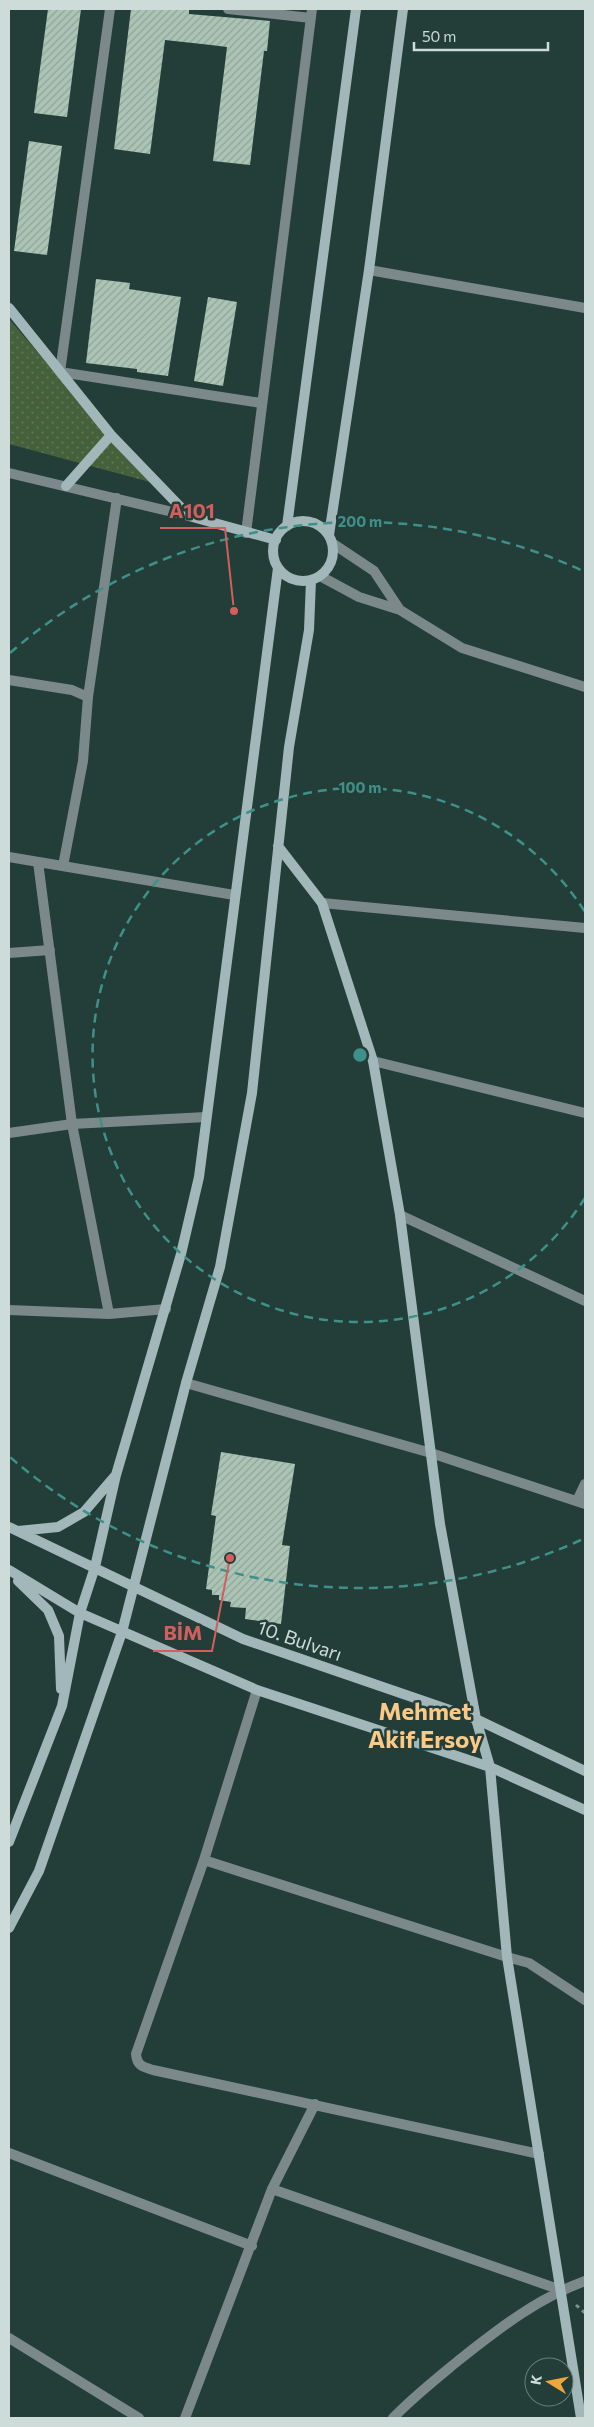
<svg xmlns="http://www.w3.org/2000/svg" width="594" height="2427" viewBox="0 0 594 2427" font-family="Commissioner,sans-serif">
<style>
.park{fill:url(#park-dots)}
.building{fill:url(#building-hatch)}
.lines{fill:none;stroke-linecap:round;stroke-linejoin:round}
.path{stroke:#7c918d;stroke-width:3;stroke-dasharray:4 4;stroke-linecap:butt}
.lane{stroke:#7c898a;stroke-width:10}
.street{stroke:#7c898a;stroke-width:10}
.secondary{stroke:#a2b7b9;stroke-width:10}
.ring{fill:none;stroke:#3e9089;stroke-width:2.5;stroke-dasharray:9 6}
.labels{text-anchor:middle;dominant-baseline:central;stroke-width:5;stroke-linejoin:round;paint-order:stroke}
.street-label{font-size:19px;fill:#cddcd9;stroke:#233e39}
.district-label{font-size:24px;font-weight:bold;fill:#fac887;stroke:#233e39}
.centre{fill:#3e9089;stroke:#233e39;stroke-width:2.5}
.ring-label{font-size:15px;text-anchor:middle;font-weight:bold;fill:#3e9089;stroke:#233e39;stroke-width:5;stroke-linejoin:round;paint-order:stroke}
.leader{fill:none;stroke:#d35e5d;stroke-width:2}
.callout-dot{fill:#d35e5d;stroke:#233e39;stroke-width:2}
.callout-label{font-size:20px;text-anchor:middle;font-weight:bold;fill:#d35e5d;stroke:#233e39;stroke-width:5;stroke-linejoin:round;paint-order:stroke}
</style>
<defs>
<pattern id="park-dots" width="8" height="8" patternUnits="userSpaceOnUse" patternTransform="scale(1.25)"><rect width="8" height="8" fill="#44613b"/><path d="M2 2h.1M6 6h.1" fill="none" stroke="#5e7757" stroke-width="1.8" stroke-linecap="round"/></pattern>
<pattern id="building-hatch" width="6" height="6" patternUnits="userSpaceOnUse" patternTransform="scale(1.25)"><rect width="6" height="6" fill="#abc4b6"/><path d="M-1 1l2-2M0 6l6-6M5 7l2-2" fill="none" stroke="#90a499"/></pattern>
</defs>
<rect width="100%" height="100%" fill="#233e39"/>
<path class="park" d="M9,319L150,482L9,444Z"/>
<path class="building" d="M48,9H81L67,117L34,113Z
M131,9H189V14L270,21L267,51H264L250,165L213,161L227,47L211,45L165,40L150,154L114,149Z
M29,141L62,146L47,255L14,251Z
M96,279L130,283L129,289L181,297L168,376L137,372V369L86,363Z
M208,297L237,302L223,386L194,381Z
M221,1452L295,1464L282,1545L290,1546L281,1624L245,1619L246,1608L230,1607L231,1602L219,1600V1595H212V1590L206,1589L216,1516L211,1515Z"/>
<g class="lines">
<path class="path" d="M576,2305L585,2313"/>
<path class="lane" d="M507,1957L529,1963L585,2000"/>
<path class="street" d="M110,9L60,372L261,403
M228,9L311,18
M369,270L585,308
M9,473L189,516
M246,533L312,9
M332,543L374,571L400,610
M320,576L359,597L400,610L462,648L585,687
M9,680L72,690L88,697L83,761L63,866
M88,697L117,498
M9,857L234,895
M38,862L72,1124L109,1314
M322,903L585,928
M9,953L50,950
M373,1061L585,1113
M9,1133L72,1124L206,1117
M400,1215L585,1301
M9,1310L109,1314L166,1309
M186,1383L431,1453L585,1504
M577,1501L585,1484
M257,1690L204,1860L136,2054C137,2066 143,2067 153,2070L539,2154
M204,1860L507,1957
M9,2153L252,2246
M272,2189L561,2290
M9,2338L139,2418
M185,2418L272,2189L315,2104
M393,2418C413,2397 436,2379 459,2360C500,2328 536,2299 585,2281"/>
<path class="secondary" d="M9,308L111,435L189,516L276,540
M66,486L111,435
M273 551a30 30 0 1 1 60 0a30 30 0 1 1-60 0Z
M287,526L356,9
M329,535L369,270L403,9
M278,846L322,903L373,1061L400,1215L440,1524L476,1719L490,1767L507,1957L581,2418
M9,1527L243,1639L476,1719L585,1771
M18,1531L58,1527L84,1512L115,1476
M9,1570L80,1613L257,1690L490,1767L585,1810
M18,1581L48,1610L59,1636L61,1689
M9,1842L62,1706L80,1613L95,1567L116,1475L181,1254L199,1177L278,568
M9,1928L39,1871L122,1632L186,1383L220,1267L252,1093L289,747L309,630L311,580"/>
</g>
<g class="ring">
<path d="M585 1198A267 267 0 1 1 585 912"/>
<path d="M581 1540A533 533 0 0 1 10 1457M10 653A533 533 0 0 1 581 570"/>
</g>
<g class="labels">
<g class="street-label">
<text transform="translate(300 1640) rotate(19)">10. Bulvarı</text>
</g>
<g class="district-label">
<text x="425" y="1710">Mehmet<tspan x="425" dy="28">Akif Ersoy</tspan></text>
</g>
</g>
<circle cx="360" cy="1055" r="8" class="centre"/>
<g class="ring-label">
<text x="360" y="527">200 m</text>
<text x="360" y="793">100 m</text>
</g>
<path class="leader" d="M234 611L225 528H160M230 1558L212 1651H153"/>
<g class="callout-dot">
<circle cx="234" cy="611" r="5"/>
<circle cx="230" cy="1558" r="5"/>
</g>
<g class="callout-label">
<text x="192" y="518">A101</text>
<text x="183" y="1640">BİM</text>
</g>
<rect width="594" height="2427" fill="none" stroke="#cddcd9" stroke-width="20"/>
<g transform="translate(549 2382) rotate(280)"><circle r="24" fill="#233e39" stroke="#677d79"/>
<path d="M0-4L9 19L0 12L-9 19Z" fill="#efa73d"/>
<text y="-8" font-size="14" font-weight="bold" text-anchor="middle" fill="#cddcd9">K</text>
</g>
<path d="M414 42v8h134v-8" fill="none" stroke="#cddcd9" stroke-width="2.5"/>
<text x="422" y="42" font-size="15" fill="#cddcd9" stroke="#233e39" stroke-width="4" paint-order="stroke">50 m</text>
</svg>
